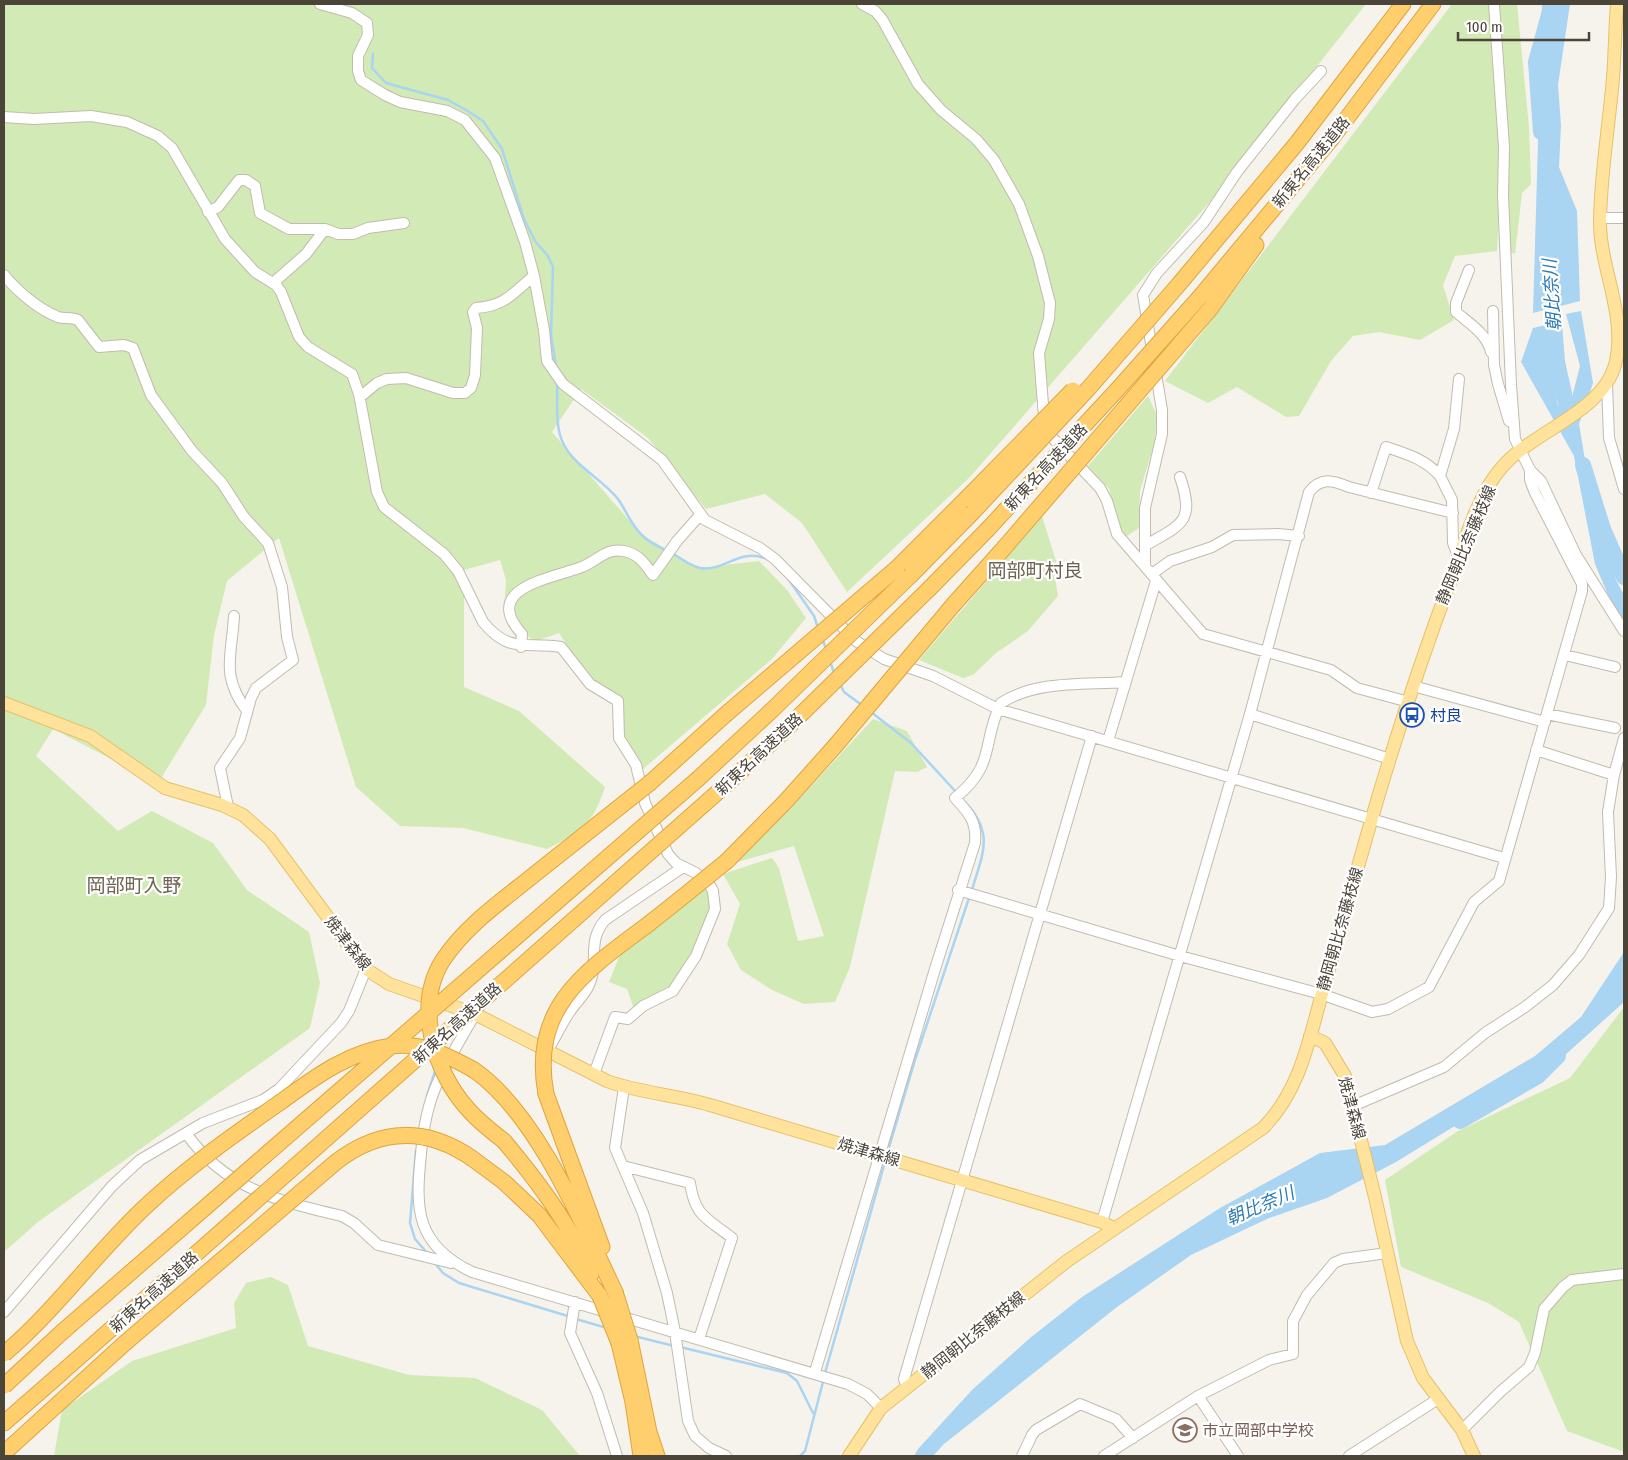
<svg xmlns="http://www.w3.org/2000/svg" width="1628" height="1460" viewBox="0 0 1628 1460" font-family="'Fira Sans Condensed','Noto Sans JP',sans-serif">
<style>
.green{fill:#d2eab5}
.water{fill:#a9d4f2}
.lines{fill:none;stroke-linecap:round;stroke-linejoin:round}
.stream{stroke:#a9d4f2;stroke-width:2.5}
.river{stroke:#a9d4f2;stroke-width:16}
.minor-casing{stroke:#c2bbae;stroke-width:12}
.major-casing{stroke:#e6c16a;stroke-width:14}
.highway-casing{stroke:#e0a43c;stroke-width:17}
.minor{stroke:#fff;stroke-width:10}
.major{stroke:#ffe39c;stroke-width:12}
.highway{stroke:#ffcf6e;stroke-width:15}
.highway-bridge-casing{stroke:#e0a43c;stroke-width:17;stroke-linecap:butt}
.highway-bridge{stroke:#ffcf6e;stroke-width:15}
.labels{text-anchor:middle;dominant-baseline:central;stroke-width:4.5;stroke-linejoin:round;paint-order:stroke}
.street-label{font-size:16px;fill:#4b4439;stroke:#fff}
.transit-label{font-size:16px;fill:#164399;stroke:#fff;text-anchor:start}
.education-label{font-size:16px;fill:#785e54;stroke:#fff;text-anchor:start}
.water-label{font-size:18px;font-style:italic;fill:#2e7ab2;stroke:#fff}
.quarter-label{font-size:19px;fill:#6e6250;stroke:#fff}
</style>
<rect width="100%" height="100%" fill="#f6f3ec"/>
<path class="green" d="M4,4H1366L1214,197L970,477L847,592L802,523L765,494L706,509L648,438L581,389L552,432L642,535L699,568L759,561L787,590L806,618L772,659L643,769L623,739L621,701L588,676L559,633L534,642L504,612L506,580L500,560L464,570V687L519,711L605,787C592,826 582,831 547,849L463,828L400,826L356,787L279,538L227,581L214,635L206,705L158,783L53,729L36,756L118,831L152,811L213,843L247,890L309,932L320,983L310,1028L38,1222L4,1252Z
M1452,4H1489L1501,179L1497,251L1455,256L1443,285L1454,320L1420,340L1379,332L1353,336L1331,361L1299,416L1286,417L1237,387L1208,403L1165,381Z
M1499,4H1517L1529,127L1531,184L1522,193L1515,254L1509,252L1508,141Z
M1148,396L1157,415L1155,441L1140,491L1139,528L1124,538L1120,528L1109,489L1088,466Z
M1042,516L1056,561L1055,578L1058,596L1028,631L996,653L973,675L963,678L919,660Z
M873,719L907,731L927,767L917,772L895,771L850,967L835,1002L804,1004L772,990L741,970L727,944L740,904L723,874L772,858L779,868L798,941L824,936L794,846L734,863L790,809Z
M707,884L711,911L693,957L667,994L634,1009L627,989L609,982L621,952Z
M1624,1007V1452L1567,1431L1519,1322L1488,1303L1401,1267L1385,1180L1458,1131L1570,1078Z
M271,1277L288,1285L308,1346L409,1375L475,1378L542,1410L580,1456H54L62,1410L132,1361L236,1328L234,1303L246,1283Z"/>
<path class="water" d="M1542,4H1570L1558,85L1561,125L1559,167L1577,211L1580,301L1533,313Z
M1581,311L1593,383L1579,424L1589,484L1616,580L1624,595V627L1611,602L1595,564L1574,456L1521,362L1533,328L1546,325L1558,406L1571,401L1580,366L1566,314Z
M1624,952V1002L1554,1065L1396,1162L1327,1198L1269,1218L1191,1255L1117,1307L944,1444L933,1456H914L918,1449L972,1390L1030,1338L1082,1297L1220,1208L1320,1153L1385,1145L1535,1056L1581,1017Z"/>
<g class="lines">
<path class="stream" d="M373,54L372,68L386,83L448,100L466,110L483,121L502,149L524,219L535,241L548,256L553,267L551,335L556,366
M557,381C558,399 555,418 560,435C568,464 601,477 618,499C627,512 632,527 644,537C650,543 660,547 667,551
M672,553C680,558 690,566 700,568C725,572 739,547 767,559
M789,580L814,616L818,628
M822,638L826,649
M830,661L834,673
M840,684L844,692L863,706
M871,712L911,743L956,792
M966,803C995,834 982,855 972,890
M427,1096L436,1068
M416,1150L410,1223L415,1239L428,1254
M887,1154L915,1060L970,895
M434,1262L443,1273L459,1283L571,1317
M576,1319L607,1328
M634,1336L674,1346
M680,1347L787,1373L797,1381L813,1413
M825,1373L885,1162
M800,1456L805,1451L824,1378"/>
<path class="river" d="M1541,132L1536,62L1552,4
M1551,286L1557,362L1571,425
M1583,465L1603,529L1624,577
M1460,1121L1538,1076L1558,1056"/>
<g class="minor-casing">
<path id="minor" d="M320,4L352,13L367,23L368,35L358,56V71L361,80L385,95L400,102L447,111L465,120L495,158L525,242L534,276L544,330L547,361L563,384L662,460L705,520L760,548L775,559L856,641L884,659L933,676L998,709L1504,858
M862,4L875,11L882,19L918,84L941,110L976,139L994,160L1019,204L1038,256L1050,303L1049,319L1039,353L1045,430L1100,488L1107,501L1117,534L1203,634L1331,670L1357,688L1409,702
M1494,4L1504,147L1503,195L1511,385L1515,439L1530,470L1541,481L1576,555L1624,631
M4,117L34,119L91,116L127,122L158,136L172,148L225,239L255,272L276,285L281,292L299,337L308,347L352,374L359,394L377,492L384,507L444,554L458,571L483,622C510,655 527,641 561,647L590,684L618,701L619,738L636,765L645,803L668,854L676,863L696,873L708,882L713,891L715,909L696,956L673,991L643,1006L628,1019L615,1017L594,1074
M208,212L218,207L239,180H246L255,186L260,213L289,229H325L338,234H353L368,228L404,223
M1600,218H1624
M1469,270L1456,303V312C1470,324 1487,334 1491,352
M4,275C17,291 38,309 58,317C64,319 71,317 78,320L99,347L124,345L133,348L151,395L192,451L222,483L244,517L268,543L282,587L287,637L293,660L256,688L251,698L240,738L220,768L228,807
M273,283L306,254L325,229
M1493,311L1494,365L1498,384L1509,421
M1607,384L1609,438L1624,489
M360,397L377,383L387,379L406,378L453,393H465L471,388L475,375L477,328L473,312L476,308C506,306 512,293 534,276
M1371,493L1386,447C1407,454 1425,459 1440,476
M1146,545C1183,524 1195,521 1180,477
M1459,559L1453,543L1452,500L1440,476L1454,429L1459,379
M1145,566V508L1162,434V410L1143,295L1157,273L1204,222L1237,172L1295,99L1321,71
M1152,574L1170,561L1212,547L1233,535L1278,534L1299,536
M234,616C232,656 220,675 247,711
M521,647L522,634C481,589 548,579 579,568C596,563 605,547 624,551C639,554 645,564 653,575L677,541L700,515
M1565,655L1615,667
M1413,686L1545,722
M1250,714L1390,759
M1547,714L1615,728
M1108,741L1156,581
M1536,750L1614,775
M958,890L1180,956L1321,994L1372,1012L1388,1009L1429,987L1474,902L1499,881L1582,591V584L1535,493L1530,480V470
M475,1014C462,1037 448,1060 437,1084C427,1106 423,1130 421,1154C415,1210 416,1245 472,1272L848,1384L867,1394L881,1408
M548,1050C555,1038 561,1025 569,1013C575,1003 585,995 589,985C600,961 586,943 605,920L683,867
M624,1087L615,1148L643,1213L667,1293L675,1332L688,1421L695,1436L709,1448L726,1456
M1353,1106L1444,1067L1485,1033L1525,1007L1553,985L1579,955L1609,908L1611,877L1608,812L1614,775L1624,738
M186,1133C225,1189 278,1201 342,1216L354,1223L378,1245L451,1263
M623,1166L690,1183C695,1217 707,1218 732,1238L699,1339
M1102,1222L1250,714L1309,492C1321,477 1332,480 1349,487L1453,513
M575,1302L570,1333L597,1393L617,1456
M4,1312L112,1186L140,1160L203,1123L263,1100L279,1089L341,1023L349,1011L366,969
M815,1372L935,969L975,843C977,822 969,813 955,798C997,764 981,743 1001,703C1036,680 1085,685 1125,682
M907,1388L904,1379L1092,736
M1198,1396L1238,1456
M1462,1430L1500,1392L1529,1367L1535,1353L1544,1309L1563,1287L1572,1280L1624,1274
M1022,1456L1032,1435L1036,1430L1080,1404L1116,1419L1133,1438
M1104,1456L1198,1396L1269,1360L1293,1354V1321L1307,1295L1334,1263L1343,1259L1387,1253
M1349,1456L1438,1399"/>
</g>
<g class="major-casing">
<path id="major" d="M4,703L90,736L165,788L222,805L243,815L270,839L366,969L389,984L475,1014L607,1081C640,1093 676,1095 710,1105C841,1144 972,1182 1102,1222L1113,1228
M1310,1036L1325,1043L1345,1076L1375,1197L1407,1341L1423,1378L1462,1430L1474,1456
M849,1456L881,1408L1067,1261L1263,1128C1302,1089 1310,1034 1325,983C1339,934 1353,884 1367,835C1392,748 1420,662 1452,577C1464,543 1478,493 1503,466C1534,431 1602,412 1615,365C1628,316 1599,268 1600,219C1601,172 1609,125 1613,78C1615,53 1615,28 1617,4"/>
</g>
<g class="highway-casing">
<path id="highway" d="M1180,283L1297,143L1403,4
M1199,298L1332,138L1433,4
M1210,309L1256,245
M897,568L966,499
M911,575L972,513
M930,588L987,530
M954,604L1004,548
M699,778L771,711
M651,782L725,715
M727,784L784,731
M727,861L786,801L836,745
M474,1070C537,1114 582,1223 615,1292
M546,1094L602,1247
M504,1141C538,1182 570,1224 591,1274
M473,1159L504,1182L539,1215L600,1296
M630,1340L649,1432L657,1456
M619,1343L633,1402L641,1456
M4,1423L59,1375
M4,1453L125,1343"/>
</g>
<use href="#minor" class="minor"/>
<use href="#major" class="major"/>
<use href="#highway" class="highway"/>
<g class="highway-bridge-casing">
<path id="highway-bridge" d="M966,499L1073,390
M972,513L1088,389L1180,283
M987,530L1117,390L1199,298
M1004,548L1210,309
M771,711L911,575
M725,715L897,568
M784,731L930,588
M836,745L954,604
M546,1094C530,1008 584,972 646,926C673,905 700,883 727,861
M504,1141C491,1131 477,1120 467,1108C434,1071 414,1005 443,960C466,925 503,900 535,874C573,844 612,813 651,782
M615,1292L630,1340
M600,1296L619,1343
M125,1343L336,1162C381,1127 427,1127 473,1159
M4,1354C56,1310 95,1254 145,1207C186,1168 235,1134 282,1101C315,1077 350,1051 392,1046C421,1042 449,1056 474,1070
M59,1375L727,784
M4,1386L61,1333L699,778"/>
</g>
<use href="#highway-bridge" class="highway-bridge"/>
</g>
<defs>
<g id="bus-ring" transform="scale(1.25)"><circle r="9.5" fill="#fff" stroke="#1a4fb4" stroke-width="1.5"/><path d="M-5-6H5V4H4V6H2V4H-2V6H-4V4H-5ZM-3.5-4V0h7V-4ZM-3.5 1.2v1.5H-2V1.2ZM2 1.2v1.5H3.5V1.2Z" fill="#1a4fb4"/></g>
<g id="school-ring" transform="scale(1.25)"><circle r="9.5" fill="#fff" stroke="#8d6e63" stroke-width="1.5"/><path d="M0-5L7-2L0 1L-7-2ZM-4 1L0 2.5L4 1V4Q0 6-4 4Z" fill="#8d6e63"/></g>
</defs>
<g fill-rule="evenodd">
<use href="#bus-ring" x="1412" y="715"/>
<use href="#school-ring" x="1185" y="1430"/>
</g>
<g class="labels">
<g class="street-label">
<text transform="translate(1311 162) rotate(-51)">新東名高速道路</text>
<text transform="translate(1046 467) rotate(-47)">新東名高速道路</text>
<text transform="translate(1466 545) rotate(-67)">静岡朝比奈藤枝線</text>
<text transform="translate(759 754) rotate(-43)">新東名高速道路</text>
<text transform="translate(1340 929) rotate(-74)">静岡朝比奈藤枝線</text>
<text transform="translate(348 943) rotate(52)">焼津森線</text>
<text transform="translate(457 1023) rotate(-42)">新東名高速道路</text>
<text transform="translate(1352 1108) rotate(75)">焼津森線</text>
<text transform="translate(869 1152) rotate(16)">焼津森線</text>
<text transform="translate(154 1292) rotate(-42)">新東名高速道路</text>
<text transform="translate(973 1335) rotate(-39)">静岡朝比奈藤枝線</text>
</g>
<g class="transit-label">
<text x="1430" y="715">村良</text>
</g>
<g class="education-label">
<text x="1202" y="1430">市立岡部中学校</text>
</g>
<g class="water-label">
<text transform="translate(1552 295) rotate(-94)">朝比奈川</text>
<text transform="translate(1260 1206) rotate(-23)">朝比奈川</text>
</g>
<g class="quarter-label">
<text x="1035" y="570">岡部町村良</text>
<text x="134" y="885">岡部町入野</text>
</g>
</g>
<rect width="1628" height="1460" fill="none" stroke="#4b4439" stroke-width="10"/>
<path d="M1458 32v8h131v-8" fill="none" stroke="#4b4439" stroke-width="2.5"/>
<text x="1466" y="32" font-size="15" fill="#4b4439" stroke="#ffffff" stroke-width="4" paint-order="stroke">100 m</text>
</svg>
